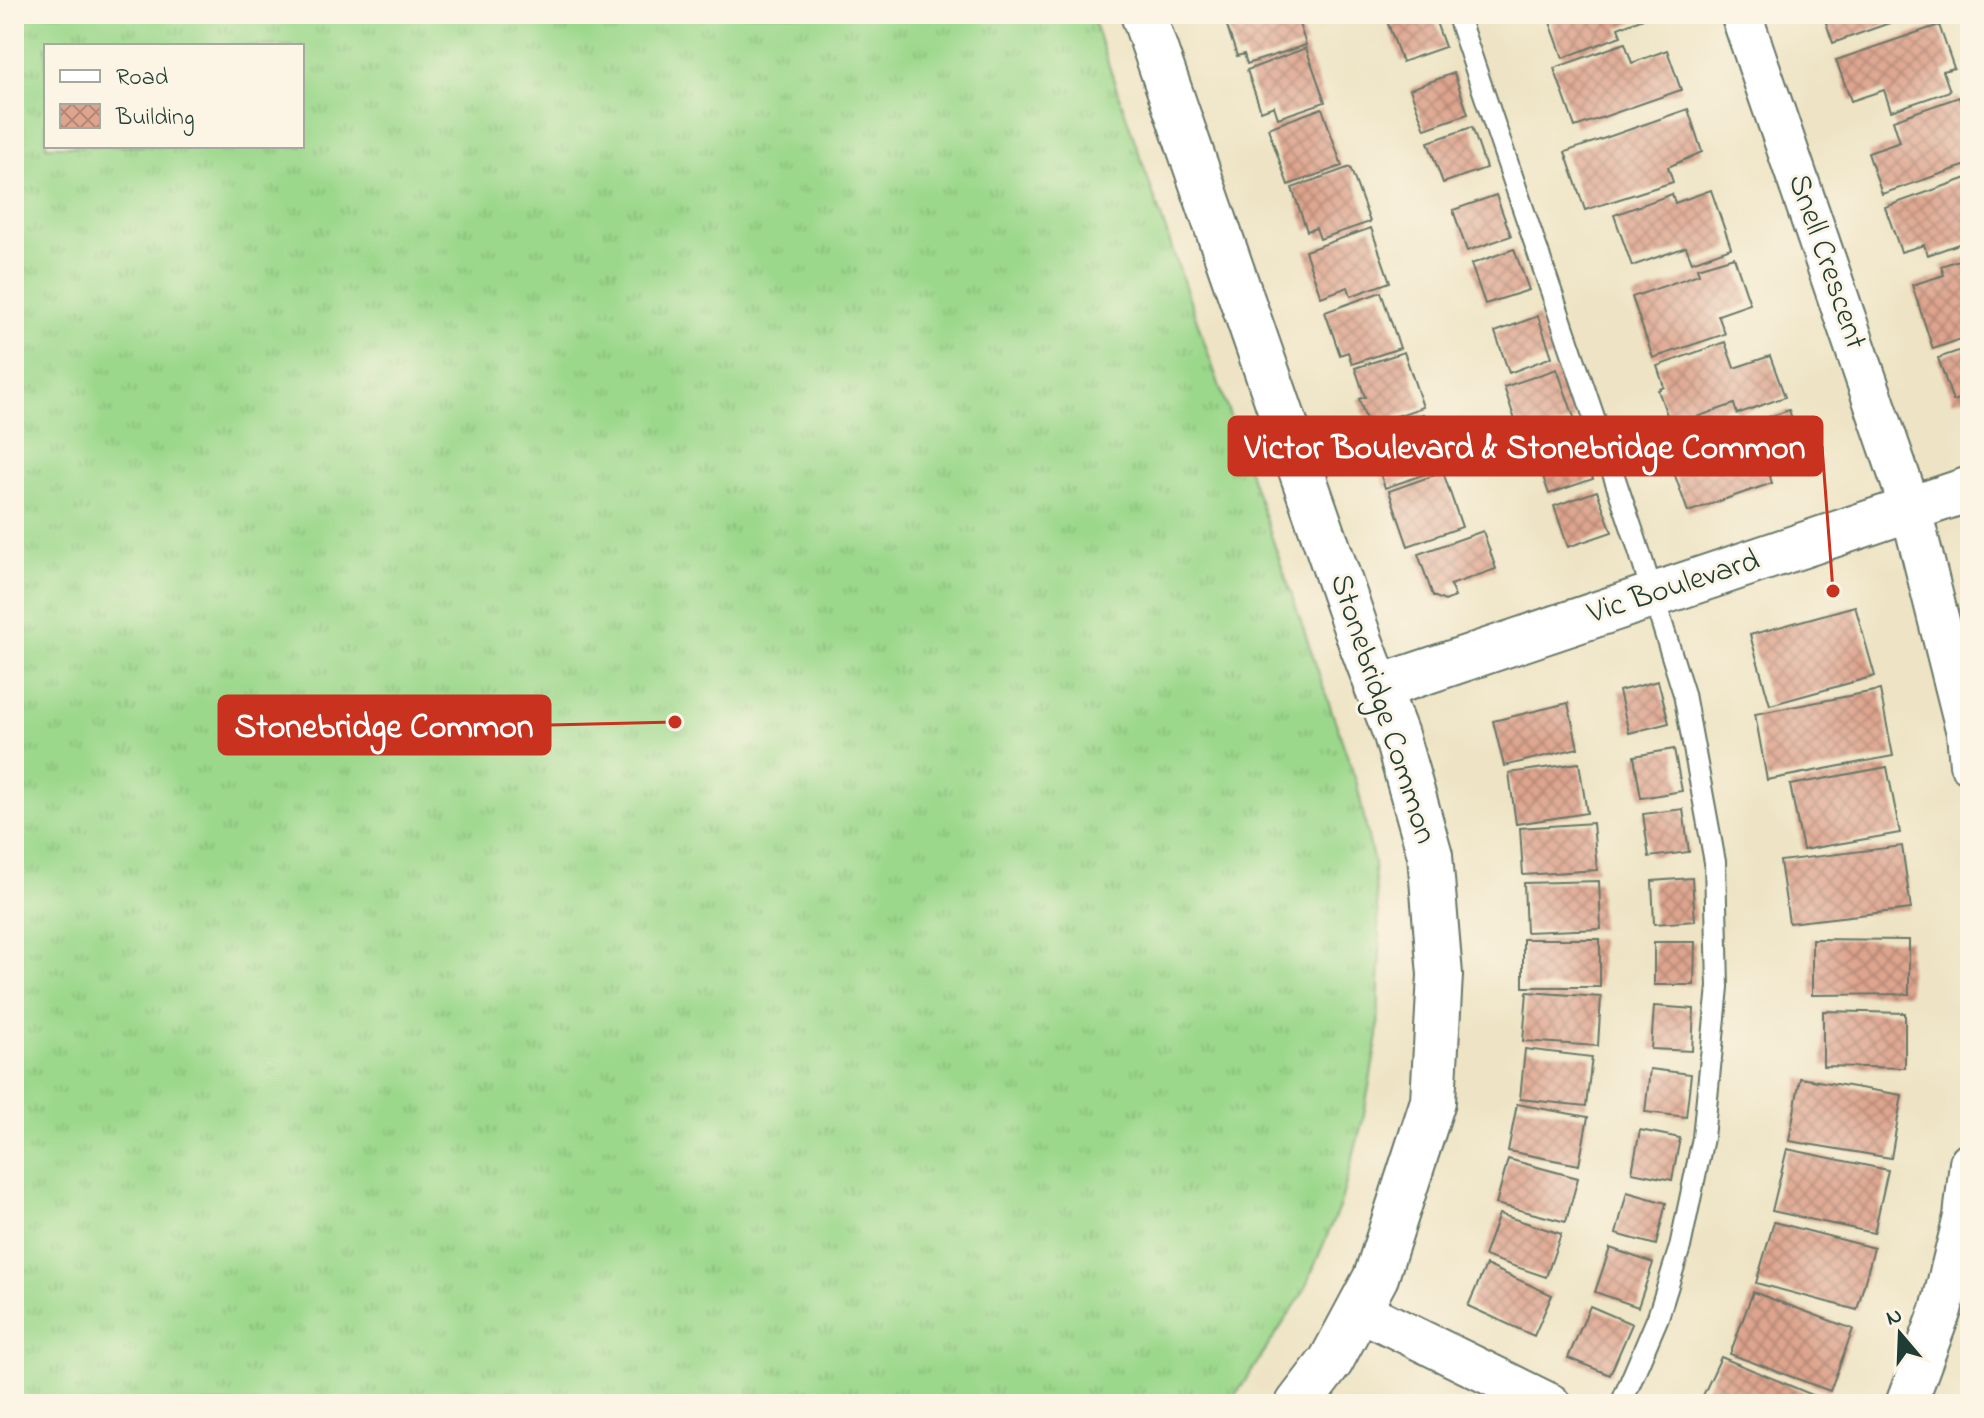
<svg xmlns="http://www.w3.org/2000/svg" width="1984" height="1418" viewBox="0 0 1984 1418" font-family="'Indie Flower',sans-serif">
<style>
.grass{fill:url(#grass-tufts);stroke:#5e8a60;stroke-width:2;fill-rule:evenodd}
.building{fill:url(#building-cross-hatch)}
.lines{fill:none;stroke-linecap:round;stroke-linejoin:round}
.service-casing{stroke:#677767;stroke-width:24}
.minor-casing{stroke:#677767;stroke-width:44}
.tertiary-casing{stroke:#677767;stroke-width:48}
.service{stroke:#fff;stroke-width:20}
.minor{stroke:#fff;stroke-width:40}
.tertiary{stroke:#fff;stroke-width:44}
.labels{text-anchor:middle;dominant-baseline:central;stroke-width:6;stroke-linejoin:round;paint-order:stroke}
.street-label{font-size:32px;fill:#1f3d34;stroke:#fcf5e5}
.leader{fill:none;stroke:#c8321e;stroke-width:3}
.callout-dot{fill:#c8321e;stroke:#fcf5e5;stroke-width:3}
.callout{fill:#c8321e;stroke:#c8321e;stroke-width:3}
.callout-label{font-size:34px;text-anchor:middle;font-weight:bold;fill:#fff}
</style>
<defs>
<pattern id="grass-tufts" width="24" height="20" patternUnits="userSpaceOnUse" patternTransform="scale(2)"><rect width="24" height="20" fill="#9cd88c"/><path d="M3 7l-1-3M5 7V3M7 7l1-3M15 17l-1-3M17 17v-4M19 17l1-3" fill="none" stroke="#86ba79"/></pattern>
<pattern id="building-cross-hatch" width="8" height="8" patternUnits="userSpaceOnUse" patternTransform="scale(2)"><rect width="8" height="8" fill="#dea48e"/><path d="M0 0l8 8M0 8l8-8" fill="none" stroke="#b38775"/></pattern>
</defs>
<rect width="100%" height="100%" fill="#fcf5e5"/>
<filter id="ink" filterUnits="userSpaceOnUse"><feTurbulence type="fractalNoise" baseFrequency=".0125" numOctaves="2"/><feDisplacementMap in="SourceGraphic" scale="16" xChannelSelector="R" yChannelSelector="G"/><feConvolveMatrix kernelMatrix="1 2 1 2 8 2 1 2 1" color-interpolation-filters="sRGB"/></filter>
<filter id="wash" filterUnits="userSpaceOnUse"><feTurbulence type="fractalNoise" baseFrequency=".006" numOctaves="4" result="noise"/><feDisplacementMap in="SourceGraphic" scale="32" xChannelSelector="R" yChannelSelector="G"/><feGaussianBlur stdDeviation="1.8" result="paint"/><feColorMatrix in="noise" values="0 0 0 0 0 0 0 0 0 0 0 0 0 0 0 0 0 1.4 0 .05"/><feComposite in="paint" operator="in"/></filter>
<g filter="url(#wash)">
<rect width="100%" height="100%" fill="#eee4c5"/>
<path class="grass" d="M14,14H1091L1357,784L1374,865L1380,950L1378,1036L1363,1120L1340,1205L1303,1293L1230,1404H19L14,1397ZM46,46H302V146H46Z"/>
<g id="blocks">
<path class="building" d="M1223,14H1296L1306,45L1247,64L1244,54L1237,56Z
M1409,14H1433L1445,47L1402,62L1387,21Z
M1547,14H1653L1618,28L1621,36L1563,58Z
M1823,14H1915L1833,43Z
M1939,25L1954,68L1943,71L1950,91L1891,111L1884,90L1851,101L1836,60Z
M1625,43L1632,63L1667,50L1681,90L1575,127L1554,68Z
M1306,48L1325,102L1278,118L1274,106L1261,111L1247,70Z
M1454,73L1468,114L1425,129L1410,89Z
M1959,97L1970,131V164L1882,194L1868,153L1900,142L1893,120Z
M1322,108L1342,166L1288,185L1268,128Z
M1688,109L1702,152L1668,167L1673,182L1585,210L1565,152Z
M1472,127L1486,168L1443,183L1428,142Z
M1350,167L1370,222L1320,239L1316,228L1307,231L1292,188Z
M1970,177V240L1928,255L1924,245L1901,252L1885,207Z
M1711,190L1731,248L1692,262L1686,247L1632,266L1614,215L1672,194L1675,203Z
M1496,195L1511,236L1467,251L1453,210Z
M1371,228L1390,282L1351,296L1348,287L1321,297L1305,251Z
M1514,249L1529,290L1485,304L1471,264Z
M1970,256V336L1933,349L1912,285L1944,275L1941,266Z
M1734,257L1750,304L1718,315L1725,334L1653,358L1632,297L1699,274L1697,268Z
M1381,292L1400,348L1352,364L1348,352L1340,355L1325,312Z
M1538,316L1552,357L1509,373L1495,332Z
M1725,342L1734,368L1770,356L1785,397L1737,414L1734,404L1671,426L1658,390L1664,387L1657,366Z
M1970,347V396L1953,401L1938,358Z
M1404,352L1423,407L1368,426L1359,399L1365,397L1355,368Z
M1557,369L1575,420L1521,438L1504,387Z
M1789,410L1804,453L1767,467L1772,483L1688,512L1667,453Z
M1423,414L1443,468L1385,488L1371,447L1401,435L1397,423Z
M1579,438L1593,479L1549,494L1535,453Z
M1443,472L1462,527L1408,546L1389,491Z
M1597,491L1612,532L1568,547L1554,506Z
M1483,531L1496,569L1450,585L1455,597L1445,601L1433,596L1418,554Z
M1855,606L1875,676L1770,705L1750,635Z
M1658,681L1669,723L1629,733L1619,691Z
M1880,690L1893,756L1767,780L1755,714Z
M1568,703L1578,748L1504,766L1493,721Z
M1674,749L1682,791L1641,798L1634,756Z
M1579,763L1587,813L1516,824L1509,773Z
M1887,767L1900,833L1803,850L1790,785Z
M1683,809L1689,852L1649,857L1643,814Z
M1593,823L1597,870L1523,875L1520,828Z
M1902,846L1911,909L1789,923L1780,861Z
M1692,878L1695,921L1654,924L1652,881Z
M1599,881L1601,929L1526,932L1524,883Z
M1523,939H1600V987H1523Z
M1812,939L1909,940V994L1812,995Z
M1654,942H1695L1694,985H1654Z
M1527,992L1601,997L1598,1046L1523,1041Z
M1654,1006L1694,1009L1692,1051L1651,1049Z
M1823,1011L1905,1013V1068L1823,1066Z
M1525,1049L1592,1057L1586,1106L1520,1099Z
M1650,1069L1691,1074L1686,1117L1645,1112Z
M1800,1078L1902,1095L1891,1158L1789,1141Z
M1517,1104L1588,1117L1579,1165L1508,1151Z
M1640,1130L1680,1138L1672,1180L1632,1172Z
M1787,1149L1888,1170L1874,1233L1772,1211Z
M1508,1159L1578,1178L1566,1222L1496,1204Z
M1627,1192L1666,1203L1656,1245L1616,1234Z
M1499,1214L1561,1234L1546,1277L1484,1256Z
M1774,1222L1874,1248L1857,1310L1756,1283Z
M1610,1248L1653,1263L1638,1307L1595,1292Z
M1486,1265L1552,1295L1534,1336L1468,1306Z
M1753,1292L1853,1329L1830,1391L1730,1354Z
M1590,1306L1632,1324L1610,1375L1568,1358Z
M1721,1357L1827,1401L1826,1404H1699Z"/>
</g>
</g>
<g filter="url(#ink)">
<use href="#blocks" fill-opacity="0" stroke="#677767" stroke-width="2"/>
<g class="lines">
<g class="service-casing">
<path id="service" d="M1457,14L1636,541L1684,694L1715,862L1718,987L1703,1138L1680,1247L1658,1317L1621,1404"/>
</g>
<g class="minor-casing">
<path id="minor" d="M1741,14L1911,510L1967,733L1970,764
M1359,1310L1550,1404
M1906,1404L1941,1310L1964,1217L1970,1163"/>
</g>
<g class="tertiary-casing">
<path id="tertiary" d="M1143,14L1361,643L1396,735L1430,855L1440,975L1433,1101L1376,1277L1331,1361L1298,1404
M1377,688L1970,489"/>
</g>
<use href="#service" class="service"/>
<use href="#minor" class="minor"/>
<use href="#tertiary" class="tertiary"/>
</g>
</g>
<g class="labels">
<g class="street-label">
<text transform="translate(1826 262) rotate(71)">Snell Crescent</text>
<text transform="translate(1674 588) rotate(-18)">Vic Boulevard</text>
<text transform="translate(1382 709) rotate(72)">Stonebridge Common</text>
</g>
</g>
<path class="leader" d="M1833 591L1822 446M675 722L550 725"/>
<g class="callout-dot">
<circle cx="1833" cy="591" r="8"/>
<circle cx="675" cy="722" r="8"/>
</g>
<g class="callout">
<rect x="1229" y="417" width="593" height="58" rx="8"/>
<rect x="219" y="696" width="331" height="58" rx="8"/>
</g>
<g class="callout-label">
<text x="1525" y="458">Victor Boulevard &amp; Stonebridge Common</text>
<text x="384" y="737">Stonebridge Common</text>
</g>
<rect width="1984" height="1418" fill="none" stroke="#fcf5e5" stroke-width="48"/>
<rect x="44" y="44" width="260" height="104" fill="#fcf5e5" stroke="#a4ab9e" stroke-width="2"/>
<rect x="60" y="70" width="40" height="12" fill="#ffffff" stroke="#a4ab9e" stroke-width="2"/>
<text x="116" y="84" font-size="24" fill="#1f3d34">Road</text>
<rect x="60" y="104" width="40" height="24" fill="url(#building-cross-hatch)" stroke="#a4ab9e" stroke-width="2"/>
<text x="116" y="124" font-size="24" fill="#1f3d34">Building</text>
<g transform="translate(1900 1334) rotate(341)" stroke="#fcf5e5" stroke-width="6" paint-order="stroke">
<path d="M0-6L14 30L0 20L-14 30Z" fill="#1f3d34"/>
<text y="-12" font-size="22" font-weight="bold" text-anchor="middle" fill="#1f3d34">N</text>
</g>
</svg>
